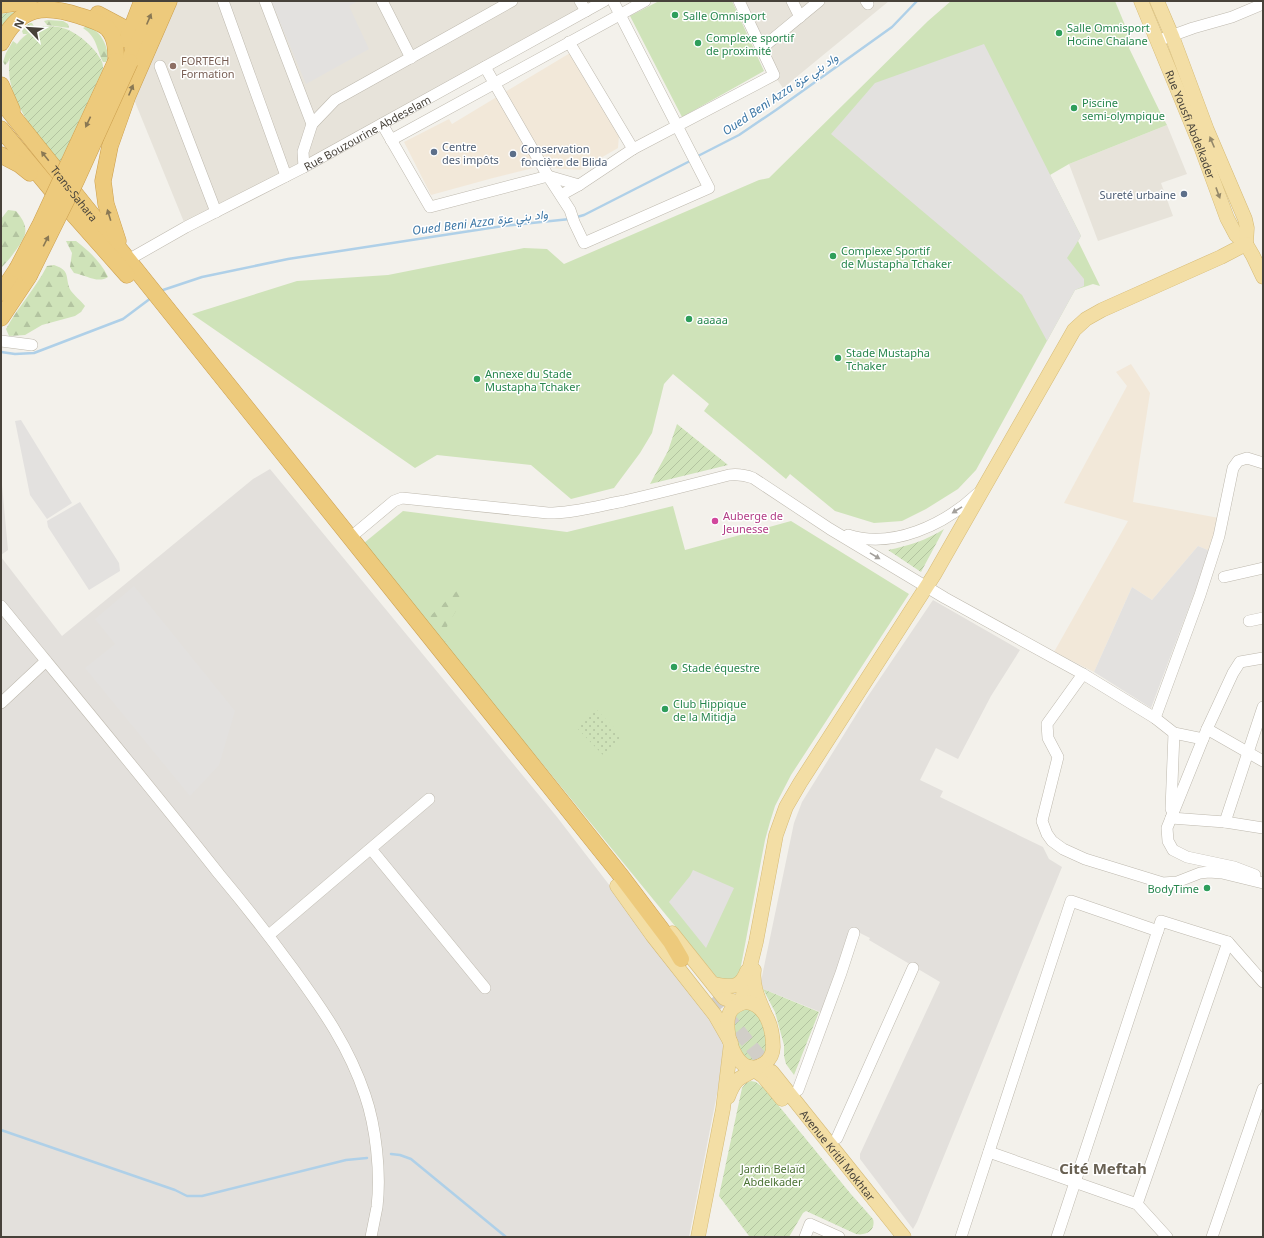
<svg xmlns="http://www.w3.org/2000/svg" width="1264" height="1238" viewBox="0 0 1264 1238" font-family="'Noto Sans',Vazirmatn,sans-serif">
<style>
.residential{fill:#e7e3da}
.commercial{fill:#f2e8d9}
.industrial{fill:#e3e0dc}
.grass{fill:#cfe3b9}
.forest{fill:url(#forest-firs)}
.park{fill:url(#park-dots)}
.garden{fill:url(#garden-furrows)}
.parking{fill:#e3e1df}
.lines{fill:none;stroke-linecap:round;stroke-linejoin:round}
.stream{stroke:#afd0e8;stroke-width:2.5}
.major-tunnel{stroke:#d1cec8;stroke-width:14;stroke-dasharray:14 7;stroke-linecap:butt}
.minor-casing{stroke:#beb9ae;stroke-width:12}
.major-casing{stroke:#d6bb76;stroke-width:15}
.highway-casing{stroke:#cc9f4d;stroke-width:17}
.minor{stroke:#fff;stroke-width:11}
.major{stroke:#f3dea5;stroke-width:14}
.highway{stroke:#edca7c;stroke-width:16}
.highway-bridge-casing{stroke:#cc9f4d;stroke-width:17;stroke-linecap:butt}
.highway-bridge{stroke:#edca7c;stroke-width:16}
.oneway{fill:#897854}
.oneway2{fill:#94886a}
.oneway3{fill:#a3a09c}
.leisure-dot{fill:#2e9e5b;stroke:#fff;stroke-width:1.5}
.education-dot{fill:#8d6e63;stroke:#fff;stroke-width:1.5}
.service-dot{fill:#5c6f8a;stroke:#fff;stroke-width:1.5}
.hotel-dot{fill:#d1479c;stroke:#fff;stroke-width:1.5}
.labels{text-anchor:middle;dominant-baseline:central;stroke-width:3;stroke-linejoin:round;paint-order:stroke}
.leisure-label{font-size:11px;fill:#27864d;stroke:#fff;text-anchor:start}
.education-label{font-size:11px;fill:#785e54;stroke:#fff;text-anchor:start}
.street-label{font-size:11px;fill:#47423a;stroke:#fff}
.service-label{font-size:11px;fill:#4e5e75;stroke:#fff;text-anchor:start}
.hotel-label{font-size:11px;fill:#b23c85;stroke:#fff;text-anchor:start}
.park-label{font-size:11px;fill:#4a7233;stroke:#fff}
.water-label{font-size:12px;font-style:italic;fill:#3f79a7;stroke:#fff}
.district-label{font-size:15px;font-weight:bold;fill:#686052;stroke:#fff}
</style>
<defs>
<pattern id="forest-firs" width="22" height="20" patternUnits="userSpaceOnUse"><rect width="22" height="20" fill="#cfe3b9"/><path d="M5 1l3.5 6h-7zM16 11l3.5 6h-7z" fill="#b3c4a0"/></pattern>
<pattern id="park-dots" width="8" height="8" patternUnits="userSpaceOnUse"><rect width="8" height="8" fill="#cfe3b9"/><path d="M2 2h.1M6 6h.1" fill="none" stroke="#b3c4a0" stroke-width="1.8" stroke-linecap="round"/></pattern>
<pattern id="garden-furrows" width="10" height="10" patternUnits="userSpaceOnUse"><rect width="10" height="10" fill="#cfe3b9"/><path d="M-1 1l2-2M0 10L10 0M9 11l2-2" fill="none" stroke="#b3c4a0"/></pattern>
</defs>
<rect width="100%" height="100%" fill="#f3f1eb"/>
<path class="residential" d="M173,1H604L186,227L133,97Z
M739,1H889L783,88L774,75Z
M1167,125L1187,174L1161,183L1173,216L1098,241L1069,164Z"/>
<path class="commercial" d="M570,53L619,135L618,148L580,170L537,167L493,178L431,195L404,142L449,119L452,124Z
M1131,364L1150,393L1133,502L1219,518L1210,551L1198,546L1152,600L1132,587L1094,672L1054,652L1128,521L1064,503L1127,386L1116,372Z"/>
<path class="industrial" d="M270,469L557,817L710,1016L723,1039L724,1058L689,1237H1V557L62,636L253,479Z
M1,474L8,550L1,555Z
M933,600L1020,650L991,696L958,759L936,748L920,780L943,791L940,797L1043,847L1049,859L1062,867L917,1222L913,1229L860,1159V1154L940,982L869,940L870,938L850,928L823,1013L763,989L761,981L794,823L802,802L866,699Z"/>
<path class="grass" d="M659,1H732L764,71L682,117L630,16Z
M951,1H1115L1132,42L1129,48L1163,118L1167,125L1069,164L1050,175L1081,236L1078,241L1100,286L1093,284L1075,290L976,470L958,489L926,509L902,521L874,523L835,511L790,474L786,479L704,411L709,404L673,374L664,384L652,433L640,453L614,488L571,499L531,465L437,455L415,468L192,314L297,281L388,275L524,248L547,249L564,264L759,180L769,178L928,21Z
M673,506L685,550L791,521L909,594L791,775L775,806L770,822L765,840L740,971L735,980L720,981L432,629L364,543L403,511L567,532Z"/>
<path class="forest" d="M48,20L63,21L68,24L69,28L47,25L44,21Z
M30,23H32L35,28L27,34H23L22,31L27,25Z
M87,26C99,28 112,50 106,62H103C96,49 98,38 83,28Z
M13,41L17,44L8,62L5,65L3,62L6,53Z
M8,210L16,211C22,218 27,226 25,234C23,243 8,261 1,268V219Z
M66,241H76C89,251 101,262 108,277C98,284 86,275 74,273L70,267L72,253Z
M54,265C72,271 64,278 71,291C74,295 81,301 85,306L81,312L75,316L42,325L25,335L9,336L6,329C18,307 35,289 47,266Z
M460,588L467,593L448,624L446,630L449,638L443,644L425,621Z"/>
<path class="park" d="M595,708L622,736L603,755L576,727Z"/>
<path class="garden" d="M34,9L1,30V14Z
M42,26C50,26 58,26 66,29C79,34 95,48 101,60C103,63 103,66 103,69L60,162C36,136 0,92 11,54C18,40 27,32 42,26Z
M677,424L728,465L650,484L668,451Z
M944,529L921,572L888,550C908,546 927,540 944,529Z
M763,989L819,1012L794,1075L786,1064L784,1056V1045L775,1012Z
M743,1009H750L760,1015L769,1042L767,1053L756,1062L744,1060L731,1027L733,1015Z
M751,1081L756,1082L765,1089L850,1193L873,1219C876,1230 867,1236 856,1234L806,1211L803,1213L789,1237H752L749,1236L719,1196L742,1088L746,1083Z"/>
<path class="parking" d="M271,1H358L349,6L369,49L306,84Z
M984,44L1081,236L1073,249L1067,258L1084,279V286L1075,290L1047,341L1022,295L831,134L875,83Z
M21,420L72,503L47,519L30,495L15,421Z
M80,502L119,563L120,571L89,590L48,527L47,521Z
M1198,546L1210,551L1151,708L1094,672L1132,587L1152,600Z
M134,586L235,711L219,765L190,796L85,668L115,644L95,619Z
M693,870L734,888L706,948L669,902L690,876Z"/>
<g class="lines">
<path class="stream" d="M696,157L739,135L776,110L892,27L917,1
M577,217L584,215L692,160
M160,291L202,277L288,259L503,226L570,219
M1,352L15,354L34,353L123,319L151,298
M1,1130L175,1190L187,1196H202L346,1160L367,1158
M391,1154L400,1155L411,1159L506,1237"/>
<path class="major-tunnel" d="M712,998L772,1072"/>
<g class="minor-casing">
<g id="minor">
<path d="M223,1L286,176"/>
<path d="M265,1L312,124L303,152L304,167"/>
<path d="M382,1L411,58"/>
<path d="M580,1L586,11"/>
<path d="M792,1L800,17"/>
<path d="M866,1L868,4"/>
<path d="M1157,41L1193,28L1232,17L1263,4"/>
<path d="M569,42L633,149"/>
<path d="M762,48L819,1"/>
<path d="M160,66L216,212"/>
<path d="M485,67L548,176L570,210L574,222L584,243L709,188L613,1"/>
<path d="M312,124L335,100L512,1"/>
<path d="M382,124L430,207L548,176L579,185"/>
<path d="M391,140L645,1"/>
<path d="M561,195L579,185L633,149L774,75L739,1"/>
<path id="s1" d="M128,260L186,227L304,167L604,1"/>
<path d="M1,341L32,345"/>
<path d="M848,535C893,549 944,525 977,494"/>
<path d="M351,537L394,501L402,498L548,513C573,513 598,506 624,501C659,493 694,484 729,475C737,474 745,475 753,478L830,529L945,598L1083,674L1155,718L1174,733L1203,739"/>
<path d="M1224,577L1263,568"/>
<path d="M1,606C74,695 148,784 219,874C245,905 270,937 294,970C323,1010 349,1047 365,1095C376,1127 381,1173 377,1207C375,1217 373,1227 371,1237"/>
<path d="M1249,621L1263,618"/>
<path d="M1083,674L1047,724L1048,738L1058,757L1042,821L1047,834L1052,841L1063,849L1085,859L1163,883L1177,882L1200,873L1209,872L1222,873L1263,883"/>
<path d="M1,703L46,661"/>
<path d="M1155,718L1200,595L1219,536L1233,468L1238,461L1247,458L1263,463"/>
<path d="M1207,729L1263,761"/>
<path d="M1171,809L1174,733"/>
<path d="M1171,818L1225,822L1263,828"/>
<path d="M1225,822L1263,707"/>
<path d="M371,849L485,988"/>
<path d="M1255,875L1234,867L1187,857L1173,850L1168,841L1167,828L1207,729L1233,673L1240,662L1263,658"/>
<path d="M269,935L429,799"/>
<path d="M798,1090L841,973L854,933"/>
<path d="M837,1138L913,968"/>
<path d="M989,1152L1137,1204L1167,1237"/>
<path d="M1137,1204L1228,942"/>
<path d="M805,1237L810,1224L839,1237"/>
<path d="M961,1237L1071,901L1158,931"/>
<path d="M1057,1237L1161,921L1228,942L1263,982"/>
<path d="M1212,1237L1263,1089"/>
</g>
</g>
<g class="major-casing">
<g id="major">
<path id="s2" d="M1141,1L1201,147L1227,218L1236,235L1246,244L1253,256L1263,277"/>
<path d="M1157,1L1172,36L1207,130L1245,219L1247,228L1246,244"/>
<path d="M617,886L652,935L715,1015L731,1043L723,1109L698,1237"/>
<path d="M672,933L724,998L729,1000L741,1003L756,942L776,835L786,807L800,783L934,575L1074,330L1086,319L1102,310L1221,257L1246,244"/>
<path d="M754,970C752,985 758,998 764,1012"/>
<path d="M713,984C730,987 740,990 747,971"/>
<path d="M745,1002C766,1003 773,1028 773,1047C773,1053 770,1059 765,1063C737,1084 721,1029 730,1012C733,1006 739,1004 745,1002Z"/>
<path d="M750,1067L763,1076L782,1099"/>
<path id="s3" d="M772,1072L904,1237"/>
<path d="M728,1097C737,1073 743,1079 760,1066"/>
</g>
</g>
<g class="highway-casing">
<g id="highway">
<path d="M1,5L29,1"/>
<path d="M98,14L130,31C137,41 132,52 130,62"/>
<path d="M127,40L142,1"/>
<path d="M1,43C20,6 44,4 80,16C87,18 104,24 108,29C116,38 116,50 116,61"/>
<path d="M135,51L157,1"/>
<path d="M1,85L12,110"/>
<path id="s4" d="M1,101L622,877L671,942L681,959"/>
<path d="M1,129L50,188L127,275"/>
<path d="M1,155L20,165L30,173"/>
<path d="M118,241L106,204L103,181L110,146L128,95L169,1"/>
<path d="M1,293L17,269"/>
<path d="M1,318L29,276"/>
</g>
</g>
<use href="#minor" class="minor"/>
<use href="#major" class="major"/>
<use href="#highway" class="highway"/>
<g class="highway-bridge-casing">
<path id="highway-bridge" d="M17,269L40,225L116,61
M29,276L76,181L130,62"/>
</g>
<use href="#highway-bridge" class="highway-bridge"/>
</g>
<defs><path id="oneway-solid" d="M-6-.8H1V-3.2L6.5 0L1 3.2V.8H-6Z"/></defs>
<g class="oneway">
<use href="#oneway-solid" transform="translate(149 19) rotate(-67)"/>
<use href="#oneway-solid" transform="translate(131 90) rotate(-67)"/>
<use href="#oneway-solid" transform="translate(88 122) rotate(115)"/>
<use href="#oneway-solid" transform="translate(45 156) rotate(-129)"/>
<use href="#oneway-solid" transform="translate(109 215) rotate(-107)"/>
<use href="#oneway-solid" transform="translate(46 241) rotate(-63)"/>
</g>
<g class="oneway2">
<use href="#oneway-solid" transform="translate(1212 142) rotate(-113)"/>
<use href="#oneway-solid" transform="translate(1218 193) rotate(70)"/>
</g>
<g class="oneway3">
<use href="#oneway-solid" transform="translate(957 510) rotate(148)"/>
<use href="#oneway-solid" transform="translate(875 556) rotate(31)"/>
</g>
<g class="leisure-dot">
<circle cx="675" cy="15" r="4"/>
<circle cx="1059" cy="33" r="4"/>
<circle cx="698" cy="43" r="4"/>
<circle cx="1074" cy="108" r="4"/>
<circle cx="833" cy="256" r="4"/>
<circle cx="689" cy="319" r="4"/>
<circle cx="838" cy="358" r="4"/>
<circle cx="477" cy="379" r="4"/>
<circle cx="674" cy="667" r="4"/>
<circle cx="665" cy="709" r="4"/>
<circle cx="1207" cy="888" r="4"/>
</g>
<circle class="education-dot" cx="173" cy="66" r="4"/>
<g class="service-dot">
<circle cx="434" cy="152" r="4"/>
<circle cx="513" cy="154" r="4"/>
<circle cx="1184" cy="194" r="4"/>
</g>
<circle class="hotel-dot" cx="715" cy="521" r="4"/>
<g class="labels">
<g class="leisure-label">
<text x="683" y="15">Salle Omnisport</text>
<text x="1067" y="27">Salle Omnisport<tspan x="1067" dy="13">Hocine Chalane</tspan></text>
<text x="706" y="37">Complexe sportif<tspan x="706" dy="13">de proximité</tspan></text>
<text x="1082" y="102">Piscine<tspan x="1082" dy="13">semi-olympique</tspan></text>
<text x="841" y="250">Complexe Sportif<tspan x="841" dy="13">de Mustapha Tchaker</tspan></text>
<text x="697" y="319">aaaaa</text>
<text x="846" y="352">Stade Mustapha<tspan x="846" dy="13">Tchaker</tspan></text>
<text x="485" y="373">Annexe du Stade<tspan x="485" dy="13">Mustapha Tchaker</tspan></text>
<text x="682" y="667">Stade équestre</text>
<text x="673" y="703">Club Hippique<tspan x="673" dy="13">de la Mitidja</tspan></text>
<text x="1199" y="888" text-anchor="end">BodyTime</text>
</g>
<g class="education-label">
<text x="181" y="60">FORTECH<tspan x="181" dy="13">Formation</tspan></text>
</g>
<g class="street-label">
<text stroke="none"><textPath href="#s2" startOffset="133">Rue Yousfi Abdelkader</textPath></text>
<text stroke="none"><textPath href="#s1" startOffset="271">Rue Bouzourine Abdeselam</textPath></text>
<text stroke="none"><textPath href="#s4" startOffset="118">Trans-Sahara</textPath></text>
<text stroke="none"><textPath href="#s3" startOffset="106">Avenue Kritli Mokhtar</textPath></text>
</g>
<g class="service-label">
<text x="442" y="146">Centre<tspan x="442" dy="13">des impôts</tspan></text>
<text x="521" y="148">Conservation<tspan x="521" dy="13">foncière de Blida</tspan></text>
<text x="1176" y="194" text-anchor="end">Sureté urbaine</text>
</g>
<g class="hotel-label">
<text x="723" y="515">Auberge de<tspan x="723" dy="13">Jeunesse</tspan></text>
</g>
<g class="park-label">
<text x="773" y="1168">Jardin Belaïd<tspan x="773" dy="13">Abdelkader</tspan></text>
</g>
<g class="water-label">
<text transform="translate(780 94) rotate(-34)">Oued Beni Azza واد بني عزة</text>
<text transform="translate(480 222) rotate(-7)">Oued Beni Azza واد بني عزة</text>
</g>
<g class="district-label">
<text x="1103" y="1168">Cité Meftah</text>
</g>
</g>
<rect width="1264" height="1238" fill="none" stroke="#47423a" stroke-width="4"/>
<g transform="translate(28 28) rotate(295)" stroke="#ffffff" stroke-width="3" paint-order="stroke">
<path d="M0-3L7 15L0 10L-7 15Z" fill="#47423a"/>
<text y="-6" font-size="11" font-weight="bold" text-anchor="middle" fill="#47423a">N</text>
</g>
</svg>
